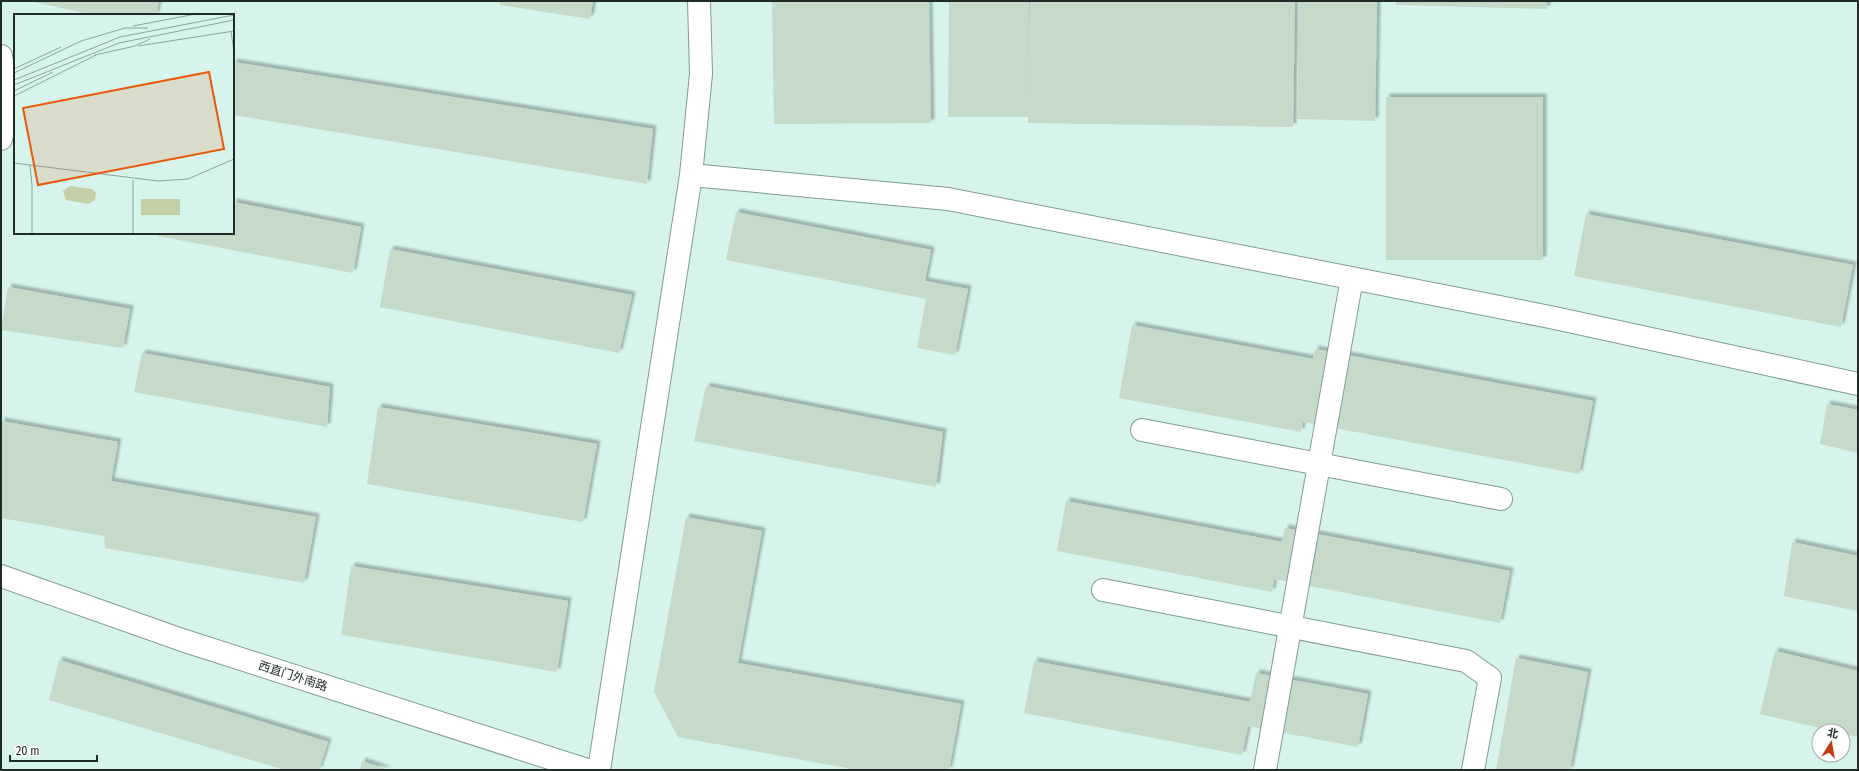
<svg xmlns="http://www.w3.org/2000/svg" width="1859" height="771" viewBox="0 0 1859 771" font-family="'Fira Sans Condensed','Noto Sans SC',sans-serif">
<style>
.building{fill:#c5dac8;filter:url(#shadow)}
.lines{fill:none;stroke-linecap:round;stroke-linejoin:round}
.minor-casing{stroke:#809c95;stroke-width:24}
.minor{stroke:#fff;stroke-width:22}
.labels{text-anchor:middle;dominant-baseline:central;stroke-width:3;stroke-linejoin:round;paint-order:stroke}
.street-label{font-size:12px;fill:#202b28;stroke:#fff}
.inset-road{fill:none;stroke:#8da49e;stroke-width:1}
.view{fill:#e8590c;fill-opacity:0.15;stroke:#e8590c;stroke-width:2}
.inset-edge{fill:none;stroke:#202b28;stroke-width:2}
</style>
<defs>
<filter id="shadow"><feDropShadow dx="3.5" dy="-3.5" stdDeviation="1" flood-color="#0004"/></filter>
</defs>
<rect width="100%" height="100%" fill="#d6f4ec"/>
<path class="building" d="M29,1H159L156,15H93Z
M500,1H593L590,19L500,5Z
M772,1H929L931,123L774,124Z
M949,1H1029L1028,98L1030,1H1295L1293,127L1028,123V117H948Z
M1299,1H1377L1375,121L1297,119Z
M1396,1H1547V9L1396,5Z
M233,62L653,129L647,184L233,115Z
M1386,97H1543V260H1386Z
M233,202L361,227L353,273L158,236V233H233Z
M736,212L931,250L925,281L968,289L955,355L917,348L926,299L726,260Z
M1586,214L1853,265L1841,327L1574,276Z
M390,249L632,295L619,353L380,307Z
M8,287L130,309L123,348L1,330Z
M1132,325L1313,359L1315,349L1593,401L1579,474L1303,422L1301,432L1119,398Z
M142,353L330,387L327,427L134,392Z
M706,386L943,432L936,487L694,441Z
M1827,404L1858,410V453L1820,444Z
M378,407L597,444L583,522L367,484Z
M1,421L118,442L111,481L316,517L304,583L105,548L104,536L1,518Z
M1066,501L1282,542L1285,528L1510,571L1500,623L1274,579L1272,592L1057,551Z
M686,517L762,531L738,663L961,704L949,770H857L678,737L654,692Z
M1792,542L1858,556V611L1784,596Z
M351,566L568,601L557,672L341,635Z
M1775,651L1858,671V737L1843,734V731H1832L1760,714Z
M1516,658L1588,672L1570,770H1496Z
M59,660L328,742L319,770H285L49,700Z
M1034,661L1250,702L1256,673L1368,694L1358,747L1248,726L1242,755L1024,713Z
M362,761L388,770H360Z"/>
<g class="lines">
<g class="minor-casing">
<path id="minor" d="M1,56L9,103L1,139
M691,175L948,199L1550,317L1858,384
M1142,430L1501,499
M1,576L182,640L587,770
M1103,590L1466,661L1490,678L1473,770
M599,770L691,175L701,74L699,1
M1265,770L1352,278"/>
</g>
<use href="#minor" class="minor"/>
</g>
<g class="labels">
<g class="street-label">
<text transform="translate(293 676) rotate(18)">西直门外南路</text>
</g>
</g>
<g transform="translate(14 14)">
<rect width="220" height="220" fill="#d6f4ec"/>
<path d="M56,172L78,175L82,179L81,186L74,190L52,186L49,177ZM127,185H166V201H127Z" fill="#c3cfa6"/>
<path class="inset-road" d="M119,12L182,0M111,14H134M217,17L220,38M121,32L136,25M124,32L220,17M81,41L121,32M0,55L47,33M0,59L67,27L111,14M0,66L106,23L220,1M0,71L105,29L220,6M0,77L39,58M0,82L82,41M0,149L144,167L174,165L220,145M16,151L18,171V220M119,220V166"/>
<path class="view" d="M195,58L210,135L24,171L9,94Z"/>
<rect width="220" height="220" class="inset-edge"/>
</g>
<rect width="1859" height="771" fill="none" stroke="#202b28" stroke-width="4"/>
<g transform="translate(1831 743) rotate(11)"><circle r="19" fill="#ffffff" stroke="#a6aaa9"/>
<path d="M0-3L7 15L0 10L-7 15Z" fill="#c33b0e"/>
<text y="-6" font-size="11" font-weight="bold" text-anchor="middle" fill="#202b28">北</text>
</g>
<path d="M10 755v6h87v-6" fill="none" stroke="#202b28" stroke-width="2"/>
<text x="16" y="755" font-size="12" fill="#202b28" stroke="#ffffff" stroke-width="3" paint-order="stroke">20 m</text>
</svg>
